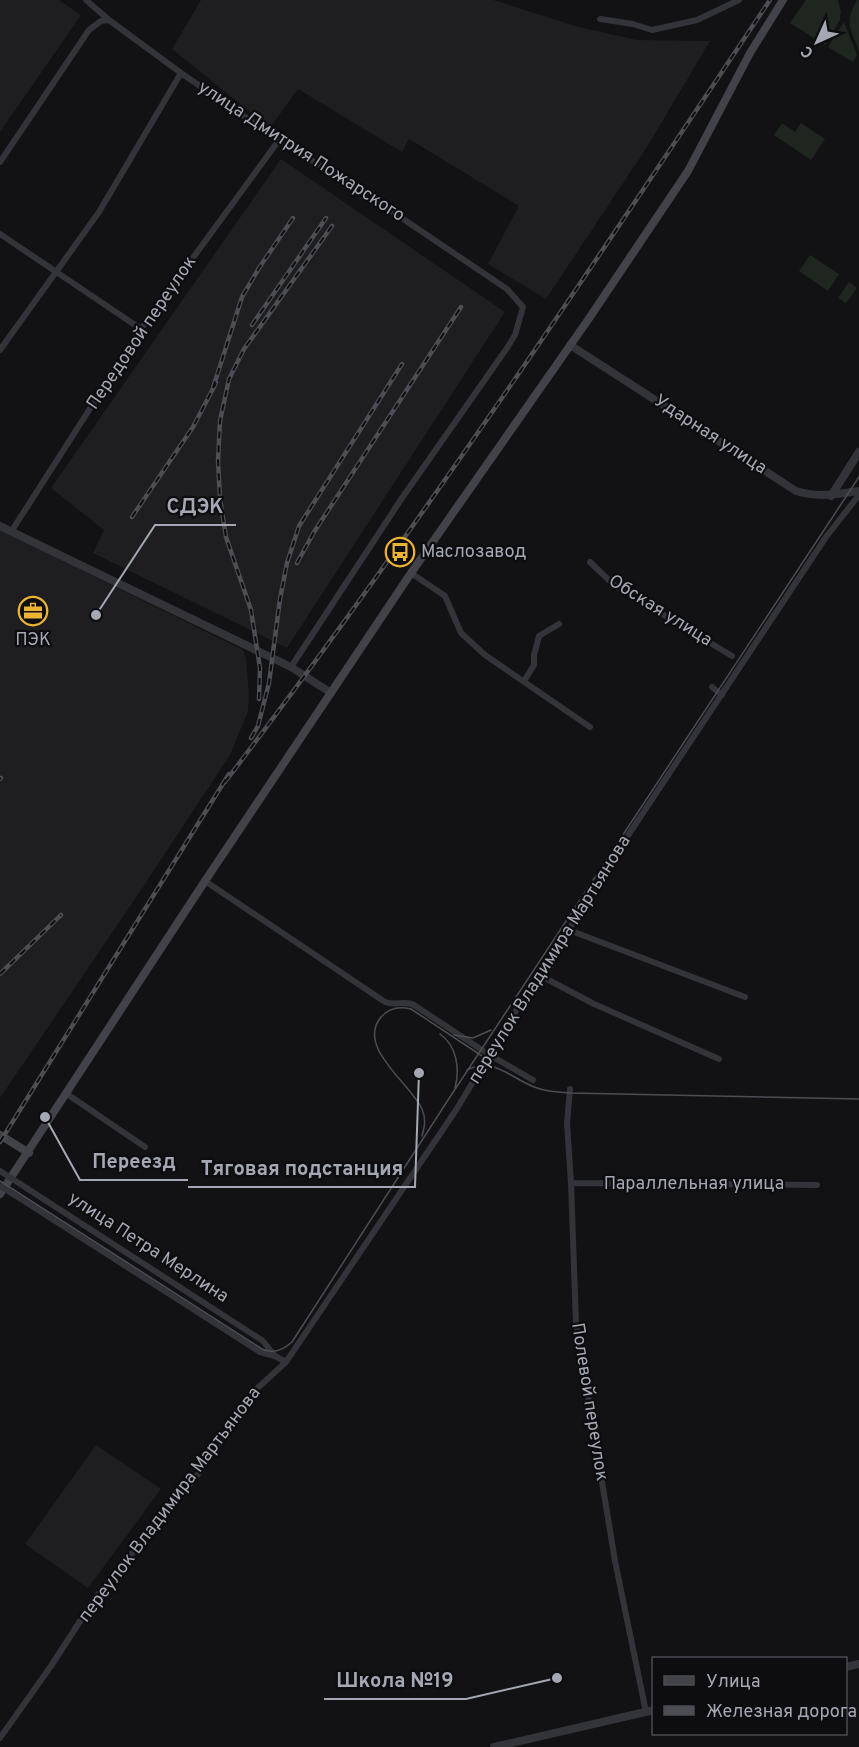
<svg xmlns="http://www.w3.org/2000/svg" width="859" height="1747" viewBox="0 0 859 1747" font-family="Overpass,sans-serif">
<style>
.built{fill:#1e1e21}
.green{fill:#1f2620}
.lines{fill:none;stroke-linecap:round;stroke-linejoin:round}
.minor{stroke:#333439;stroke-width:6}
.tertiary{stroke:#333439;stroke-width:8}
.secondary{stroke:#414349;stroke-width:8}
.tram{stroke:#4c4e54;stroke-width:1.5}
.rail-casing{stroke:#4c4e54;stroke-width:4.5}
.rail{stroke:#0d0d0f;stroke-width:2;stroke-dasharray:7;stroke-linecap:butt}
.minor-bridge{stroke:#333439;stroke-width:6}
.labels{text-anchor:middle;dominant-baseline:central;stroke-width:4.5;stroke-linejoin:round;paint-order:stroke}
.street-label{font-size:18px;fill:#a4a8b4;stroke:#0d0d0f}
.poi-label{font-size:18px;fill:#a4a8b4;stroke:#0d0d0f;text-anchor:start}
.leader{fill:none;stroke:#a4a8b4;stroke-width:2}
.callout-dot{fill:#a4a8b4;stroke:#0d0d0f;stroke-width:2}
.callout-label{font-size:20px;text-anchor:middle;font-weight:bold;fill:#a4a8b4;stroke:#0d0d0f;stroke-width:4.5;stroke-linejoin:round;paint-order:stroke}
</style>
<rect width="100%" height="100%" fill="#121214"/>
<path class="built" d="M0,0H59L81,15L0,132Z
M201,0H493L579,27L637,40L710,41L647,147L546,299L488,264L519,206L409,139L402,152L298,89L270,128L172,49Z
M281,159L505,312L287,648L93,553L104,530L51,488Z
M0,530L243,650L246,658L249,695L248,711L230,755L137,896L0,1098Z
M96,1445L161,1489L88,1588L25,1544Z"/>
<path class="green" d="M806,0H838L841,12L840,14V20L825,45L790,23Z
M857,0H859V51C850,27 844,23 857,0Z
M844,22L857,55L853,62L828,47Z
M782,123L795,132L801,123L825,139L811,160L774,135Z
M810,255L839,274L828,291L799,271Z
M849,282L857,288L846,303L838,298Z"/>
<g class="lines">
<path class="minor" d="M86,0L109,20L181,73L279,140L375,200L507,289L523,307L515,335L507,348L402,498L291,667
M600,19L633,24L652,30L697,20L739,0
M0,162L89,30L101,21L109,20
M0,234L141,329
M0,350L99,212L181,73
M11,532L141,329L279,140
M590,562L614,585L732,656
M411,573L445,596L461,633L485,655L590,727
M524,681L534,665V655L539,636L559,624
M712,687L722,695
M205,881L385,1002C395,1006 404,1000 414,1005L488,1054L533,1080
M569,930L745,997
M543,977L594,1004L719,1059
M570,1089L567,1123L571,1183L576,1323L615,1561L646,1712
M67,1094L145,1147
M571,1183L817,1185
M28,1189L263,1341L275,1356L286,1362
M21,1199L260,1352L275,1356
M0,1738L51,1666L95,1598L199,1473L250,1395L286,1362L456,1110L523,999L551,966L563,939L619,849L826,537L859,495"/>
<path class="tertiary" d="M570,345L796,491C817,498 838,494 859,491
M831,496L859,452
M0,526L291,667L331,693
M846,1667L859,1664
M494,1747L654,1710"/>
<path class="secondary" d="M0,1135L29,1153
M0,1194L205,881L411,573L590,317L688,171L750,53L783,0"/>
<path class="tram" d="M440,1034C457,1046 460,1069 455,1088
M454,1035L473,1038L491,1030
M467,1070C495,1056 512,1080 537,1088C548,1092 559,1092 570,1093L859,1099
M422,1136C425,1125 426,1119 422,1109C410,1083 356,1047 381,1017C389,1008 399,1006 411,1009L485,1058
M0,1181L262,1349C274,1354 283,1350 292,1342L448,1100L859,477"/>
<g class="rail-casing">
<path id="rail" d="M252,325L326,218
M213,388L242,297L259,268L293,218
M132,517L193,427L216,383
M297,563L314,532L461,307
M259,699L260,668L251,610L226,537L220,499L218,461L220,421L229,379L244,349L332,226
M251,738L258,726L269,683L280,599L287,563L299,526L402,364
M0,779L1,778
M225,782C418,529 594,264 770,0
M0,974L61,915
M0,1142L229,774"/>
</g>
<use href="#rail" class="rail"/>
<path class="minor-bridge" d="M0,1171L28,1189
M0,1186L21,1199"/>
</g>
<defs>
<g id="bus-ring" transform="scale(1.5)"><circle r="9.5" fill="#0d0d0f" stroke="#ecb432" stroke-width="1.5"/><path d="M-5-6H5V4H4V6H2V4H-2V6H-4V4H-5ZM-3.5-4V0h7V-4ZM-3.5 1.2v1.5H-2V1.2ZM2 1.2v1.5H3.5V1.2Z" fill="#ecb432"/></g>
<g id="office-ring" transform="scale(1.5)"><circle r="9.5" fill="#0d0d0f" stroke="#ecb432" stroke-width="1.5"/><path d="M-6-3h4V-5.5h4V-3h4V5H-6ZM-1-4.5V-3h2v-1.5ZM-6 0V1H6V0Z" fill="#ecb432"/></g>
</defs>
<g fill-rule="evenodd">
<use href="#bus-ring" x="400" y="552"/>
<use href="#office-ring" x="33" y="611"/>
</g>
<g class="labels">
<g class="street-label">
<text transform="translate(301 152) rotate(33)">улица Дмитрия Пожарского</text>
<text transform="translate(142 333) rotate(-56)">Передовой переулок</text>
<text transform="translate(710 435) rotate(33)">Ударная улица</text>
<text transform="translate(660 611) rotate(32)">Обская улица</text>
<text transform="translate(550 960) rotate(-58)">переулок Владимира Мартьянова</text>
<text x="694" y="1184">Параллельная улица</text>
<text transform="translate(148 1248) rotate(33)">улица Петра Мерлина</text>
<text transform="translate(589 1402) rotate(81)">Полевой переулок</text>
<text transform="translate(170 1505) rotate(-53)">переулок Владимира Мартьянова</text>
</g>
<g class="poi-label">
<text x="421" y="552">Маслозавод</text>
<text x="33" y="640" text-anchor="middle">ПЭК</text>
</g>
</g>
<path class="leader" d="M96 615L155 525H236M45 1117L80 1180H188M419 1073L415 1187H188M557 1678L466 1699H324"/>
<g class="callout-dot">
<circle cx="96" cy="615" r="6"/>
<circle cx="45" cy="1117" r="6"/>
<circle cx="419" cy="1073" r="6"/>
<circle cx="557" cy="1678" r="6"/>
</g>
<g class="callout-label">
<text x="195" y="513">СДЭК</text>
<text x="134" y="1168">Переезд</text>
<text x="302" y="1175">Тяговая подстанция</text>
<text x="395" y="1687">Школа №19</text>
</g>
<rect x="652" y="1657" width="195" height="78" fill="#0d0d0f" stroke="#494b51" stroke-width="1.5"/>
<rect x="664" y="1676" width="30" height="9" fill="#414349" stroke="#494b51" stroke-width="1.5"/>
<text x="706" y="1687" font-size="18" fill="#a4a8b4">Улица</text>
<rect x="664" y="1706" width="30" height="9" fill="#4c4e54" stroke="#494b51" stroke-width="1.5"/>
<text x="706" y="1717" font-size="18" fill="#a4a8b4">Железная дорога</text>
<g transform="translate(817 42) rotate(225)" stroke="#0d0d0f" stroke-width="4.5" paint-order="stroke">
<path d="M0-4.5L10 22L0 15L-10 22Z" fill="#a4a8b4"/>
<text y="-9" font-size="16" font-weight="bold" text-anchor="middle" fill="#a4a8b4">С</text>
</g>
</svg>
